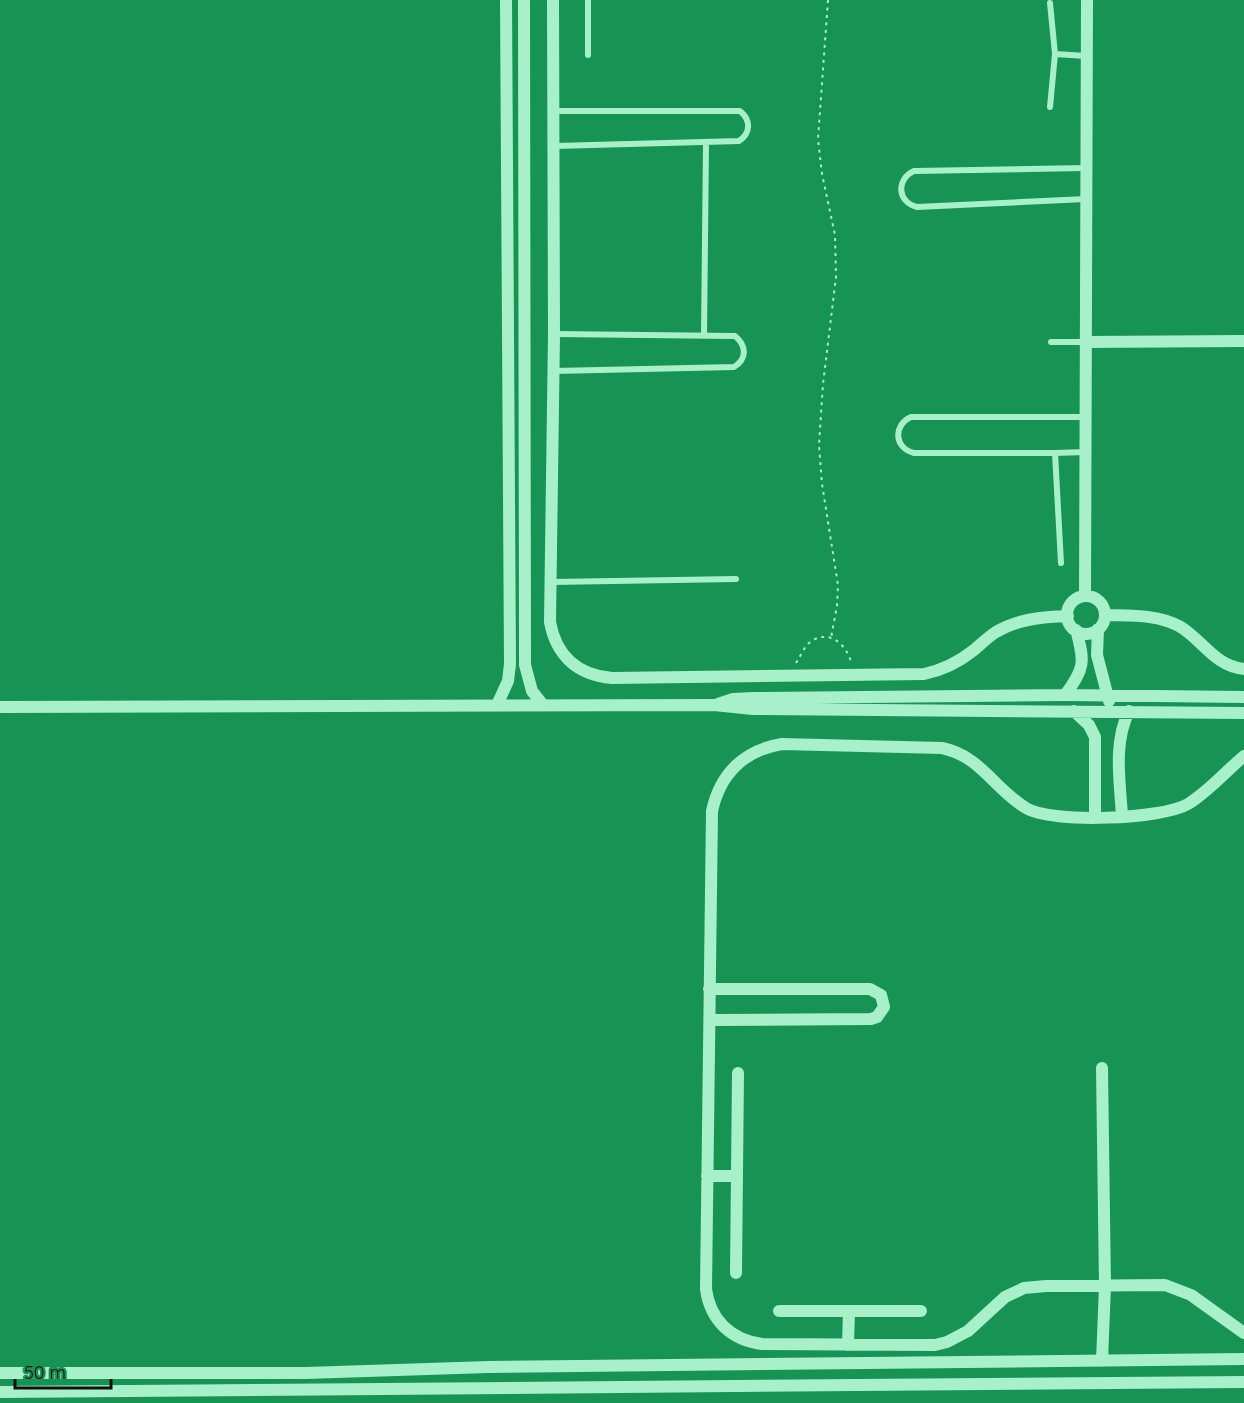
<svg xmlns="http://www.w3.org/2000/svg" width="1244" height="1403" viewBox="0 0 1244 1403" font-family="Quicksand,sans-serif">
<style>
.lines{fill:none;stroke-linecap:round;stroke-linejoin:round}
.path{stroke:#a7f0c9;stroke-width:2;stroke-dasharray:3 4.5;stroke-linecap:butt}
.lane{stroke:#a7f0c9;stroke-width:6}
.street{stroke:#a7f0c9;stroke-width:12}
</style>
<rect width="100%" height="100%" fill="#179353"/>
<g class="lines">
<path class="path" d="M828,0L818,139L822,174L835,235L836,277L823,384L819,445L822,484L838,585L837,606L831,638
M796,663C800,657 803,649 809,643C827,628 846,643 851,662"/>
<path class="lane" d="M1050,3L1055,54
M588,55V0
M1050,107L1055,54L1086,56
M554,111H740C751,120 751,133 739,141L555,146
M1086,199L917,207C897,202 896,179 914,171L1086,168
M704,336L706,143
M1051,342H1085
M554,371L734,367C747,359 747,346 735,336L554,334
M1085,452L1055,453H914C894,448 893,425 911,417H1085
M1055,453L1061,563
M551,582L736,579"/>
<path class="street" d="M524,0L525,665L532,691L543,705
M553,0L554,334L550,622C556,655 577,675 612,678L924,674C943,670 959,662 974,650C981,644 988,637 996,632C1018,619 1042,617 1068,616
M1085,342L1244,341
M1085,596L1087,0
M1067 615a19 19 0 1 1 38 0a19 19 0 1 1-38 0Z
M1105,615C1130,616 1156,614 1179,626C1202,639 1214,666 1244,669
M1098,629L1097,655L1109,701
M1065,695C1085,668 1085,662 1076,630
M718,704L733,699L753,698L1065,695L1244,697
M497,705L508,681L510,664L506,0
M0,707L714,705L753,709L1244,713
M1074,711L1089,725L1095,737V818
M1244,756C1226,771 1209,791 1188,804C1163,819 1052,824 1026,808C994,789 981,756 942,748L782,744C744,750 720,774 712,811L706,1289C710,1320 731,1340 762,1344L935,1345L947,1342L968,1331L1005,1297L1024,1288L1046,1286L1165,1285L1191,1295L1244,1333
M1122,816C1120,782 1113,743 1129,711
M709,989H870L881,995L884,1007L877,1017L871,1019L710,1020
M707,1176H737
M736,1273L738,1073
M779,1311H921
M848,1345L849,1311
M1102,1361L1105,1286L1102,1068
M0,1373H306L488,1367L1244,1359
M0,1392L1244,1382"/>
</g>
<path d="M15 1379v9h96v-9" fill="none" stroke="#111111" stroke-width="3"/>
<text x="24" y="1379" font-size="18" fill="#111111" stroke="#179353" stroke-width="4.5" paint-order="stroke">50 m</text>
</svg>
